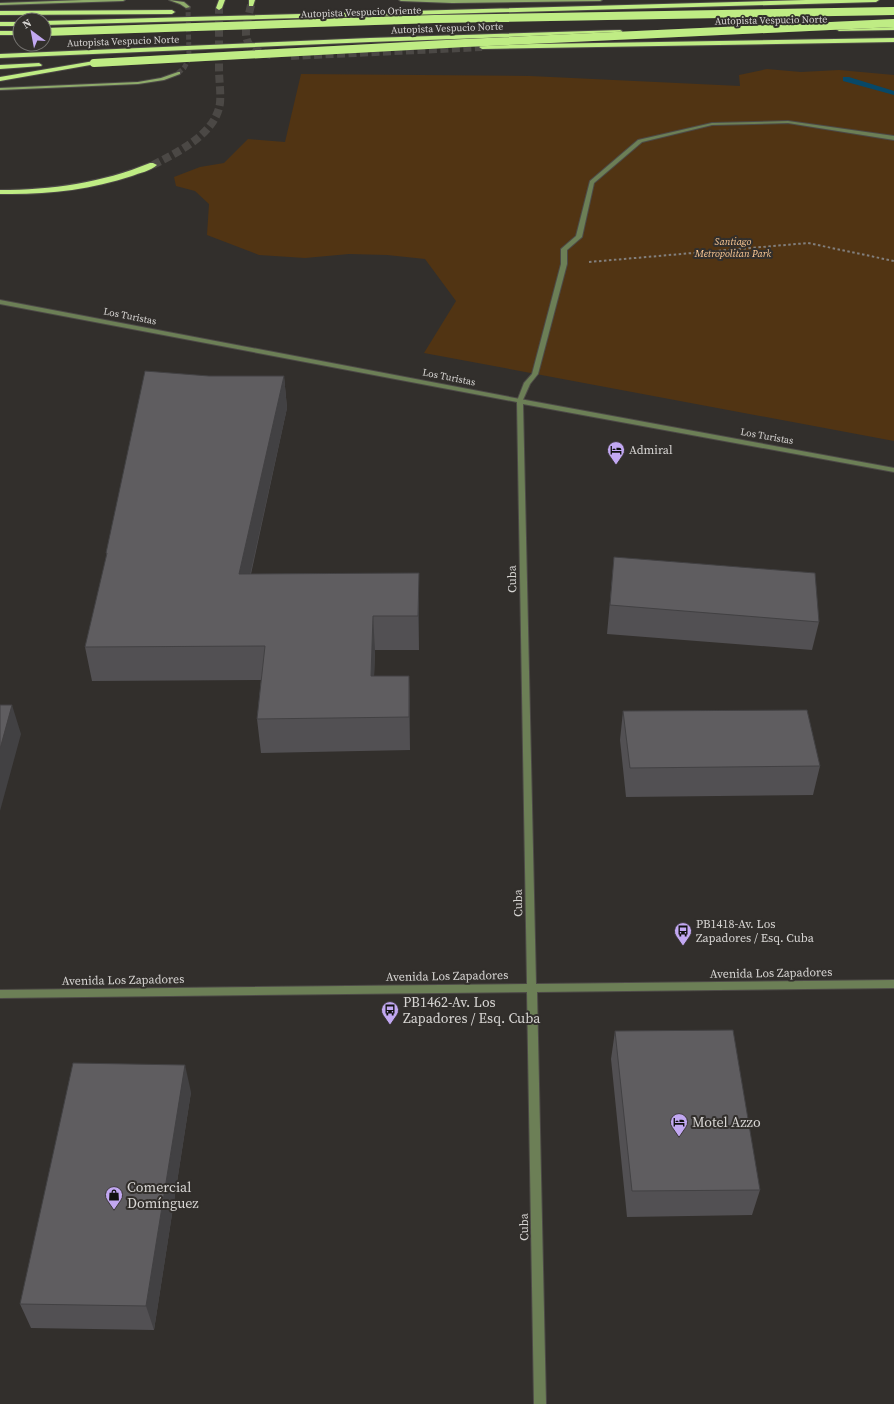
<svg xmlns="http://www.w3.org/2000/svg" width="894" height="1404" viewBox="0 0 894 1404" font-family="'Source Serif 4',serif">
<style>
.green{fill:#513413}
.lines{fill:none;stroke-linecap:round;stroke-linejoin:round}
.stream{fill:#074868;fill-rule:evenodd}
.secondary-tunnel{stroke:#4b4845;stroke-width:5;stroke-dasharray:5 2.5;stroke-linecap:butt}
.highway-tunnel{stroke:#4b4845;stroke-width:8;stroke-dasharray:8 3.5;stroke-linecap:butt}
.lane-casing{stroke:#4d4a47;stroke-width:2}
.street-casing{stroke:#4d4a47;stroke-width:2}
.secondary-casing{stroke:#4d4a47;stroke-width:2}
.highway-casing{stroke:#4d4a47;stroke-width:2}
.path{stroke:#827f7d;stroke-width:2;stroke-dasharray:2.5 2.5;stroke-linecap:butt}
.lane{fill:#6c7f56;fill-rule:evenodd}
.street{fill:#6c7f56;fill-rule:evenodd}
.secondary{fill:#8eab6a;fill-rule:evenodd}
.highway{fill:#bfec84;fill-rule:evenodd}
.highway-bridge-casing{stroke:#4d4a47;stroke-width:8;stroke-linecap:butt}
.highway-bridge{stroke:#bfec84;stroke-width:8}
.wall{fill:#525053}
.shaded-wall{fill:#424143}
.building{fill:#5f5d60;stroke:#424143}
.labels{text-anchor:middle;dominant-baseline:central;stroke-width:4;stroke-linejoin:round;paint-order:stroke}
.far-street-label{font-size:10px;fill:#d8d6d4;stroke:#322f2c}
.far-park-label{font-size:10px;font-style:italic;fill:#fdca96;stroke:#322f2c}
.poi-label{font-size:12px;fill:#d8d6d4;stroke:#322f2c;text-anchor:start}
.street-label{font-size:12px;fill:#d8d6d4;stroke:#322f2c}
.near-poi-label{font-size:14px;fill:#d8d6d4;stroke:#322f2c;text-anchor:start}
</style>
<rect width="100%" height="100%" fill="#322f2c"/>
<path class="green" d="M767,69L801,72L839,70L894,75V441L424,353L456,301L425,259L387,255L349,254L305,258L259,255L207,235L209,204L195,191L176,186L174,177L200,167L224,163L248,139L285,142L301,74L530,76L740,86L739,75Z"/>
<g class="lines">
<path class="stream" d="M843,77H849L894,91V95L843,81Z"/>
<path class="secondary-tunnel" d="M178,73L184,68L189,59L188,7"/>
<path class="highway-tunnel" d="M251,5C245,32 238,48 271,55
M291,56L482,47
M153,165C178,152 216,134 220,103C221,92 219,80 219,69C219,49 219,28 219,8"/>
<g class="lane-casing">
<path id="lane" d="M788,121L894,136V140L788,123L712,125L642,142L594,183L582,237L567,250V264L538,374L530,384L522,402H518L517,401L524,383L532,374L561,264V249L576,236L590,181L638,140L712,123Z"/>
</g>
<g class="street-casing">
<path id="street" d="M0,300L520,399L894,468V472L523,404L536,984L894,980V988L537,992L546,1404H534L527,992L0,998V990L527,984L517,402L0,304Z"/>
</g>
<g class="secondary-casing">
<path id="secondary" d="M83,0H125L123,1L0,5V3Z
M169,0L184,2L190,7L186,8L180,4Z
M399,0H602L600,1L452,3L401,1Z
M178,72H180V74L164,80L138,84L0,90V88L138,82L161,78Z"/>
</g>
<g class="highway-casing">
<path id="highway" d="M219,0H225L222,8L219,10L216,8Z
M249,0H255L253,6H249Z
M806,0H879L876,2L44,25V21Z
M0,11L172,10L175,12L172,14L0,15Z
M0,22H20V26H0Z
M894,26V30L839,31L836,29L839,27Z
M620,30L622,31V33L370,42L0,58V54L370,38Z
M0,31H20V35H0Z
M894,38V42L482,49L479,47L482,45Z
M94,61L96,62V64L0,81V77Z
M39,63L42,65L41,66L0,69V65Z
M150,163H153L157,165C151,171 139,173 132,176C89,190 45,195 0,194V190C52,190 101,183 150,163Z"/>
</g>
<path class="path" d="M589,262L808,243L894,261"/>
<use href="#lane" class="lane"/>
<use href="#street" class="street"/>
<use href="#secondary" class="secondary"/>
<use href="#highway" class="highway"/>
<g class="highway-bridge-casing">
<path id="highway-bridge" d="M44,32L435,19L894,11
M94,63L465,43L894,23"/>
</g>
<use href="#highway-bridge" class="highway-bridge"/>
</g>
<path class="wall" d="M209,376H284L287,408L251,574L419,573V650H375L374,676H409L410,710V750L261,753L257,719L261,680L92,681L85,647L107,557L106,553Z
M614,557L819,622L812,650L607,634Z
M623,711L820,766L813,795L626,797L620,740Z
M615,1031L760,1190L752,1215L627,1217L611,1059Z
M191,1092L154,1330L31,1328L20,1304Z"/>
<path class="shaded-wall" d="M284,376L287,408L243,607L239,574Z
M419,573V650L418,616Z
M373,616L375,650L373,710L371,676Z
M409,676L410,710V750L409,717Z
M12,705L21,734L0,811V749Z
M185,1065L191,1092L154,1330L146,1306Z"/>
<path class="building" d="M145,371L209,376H284L239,574L419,573L418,616H373L371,676H409V717L257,719L265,646L85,647L107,553H106Z
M614,557L815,573L819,622L610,605Z
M0,705H12L0,749Z
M807,710L820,766L630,768L623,711Z
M733,1030L760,1190L632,1191L615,1031Z
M73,1063L185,1065L146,1306L20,1304Z"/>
<defs>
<g id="hotel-pin" transform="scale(0.9)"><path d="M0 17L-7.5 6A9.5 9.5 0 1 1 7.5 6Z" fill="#c2a8f2" stroke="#322f2c"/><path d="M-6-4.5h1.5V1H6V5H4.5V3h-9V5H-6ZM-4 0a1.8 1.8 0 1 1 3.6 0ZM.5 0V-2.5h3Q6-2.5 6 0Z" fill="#111"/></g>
<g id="bus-pin" transform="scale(0.9)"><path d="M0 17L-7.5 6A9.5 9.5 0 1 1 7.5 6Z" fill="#c2a8f2" stroke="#322f2c"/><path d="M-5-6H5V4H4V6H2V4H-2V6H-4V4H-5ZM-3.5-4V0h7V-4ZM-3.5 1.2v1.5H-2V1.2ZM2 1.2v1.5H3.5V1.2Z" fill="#111"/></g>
<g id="shop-pin" transform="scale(0.9)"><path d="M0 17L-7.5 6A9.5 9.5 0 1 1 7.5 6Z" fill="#c2a8f2" stroke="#322f2c"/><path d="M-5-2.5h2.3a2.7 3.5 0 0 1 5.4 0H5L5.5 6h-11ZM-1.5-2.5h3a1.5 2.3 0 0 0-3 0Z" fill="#111"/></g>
</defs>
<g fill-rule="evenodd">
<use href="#hotel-pin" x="616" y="450"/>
<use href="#bus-pin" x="683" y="931"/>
<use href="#bus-pin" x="390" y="1010"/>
<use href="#hotel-pin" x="679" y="1122"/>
<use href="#shop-pin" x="114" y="1195"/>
</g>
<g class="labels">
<g class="far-street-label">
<text transform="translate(361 12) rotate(-2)">Autopista Vespucio Oriente</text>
<text transform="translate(771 20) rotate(-1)">Autopista Vespucio Norte</text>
<text transform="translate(447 28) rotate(-2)">Autopista Vespucio Norte</text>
<text transform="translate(123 41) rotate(-2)">Autopista Vespucio Norte</text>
<text transform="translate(130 316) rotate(11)">Los Turistas</text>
<text transform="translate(449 377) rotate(11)">Los Turistas</text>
<text transform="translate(767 436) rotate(10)">Los Turistas</text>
</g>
<g class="far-park-label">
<text x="733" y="241">Santiago<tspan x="733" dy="12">Metropolitan Park</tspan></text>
</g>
<g class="poi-label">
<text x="629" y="450">Admiral</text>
<text x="696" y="924">PB1418-Av. Los<tspan x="696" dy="14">Zapadores / Esq. Cuba</tspan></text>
</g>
<g class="street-label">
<text transform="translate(512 579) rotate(-91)">Cuba</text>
<text transform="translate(518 903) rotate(-91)">Cuba</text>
<text transform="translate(771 973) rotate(-1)">Avenida Los Zapadores</text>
<text transform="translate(447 976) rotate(-1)">Avenida Los Zapadores</text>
<text transform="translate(123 980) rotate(-1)">Avenida Los Zapadores</text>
<text transform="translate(524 1227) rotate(-91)">Cuba</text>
</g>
<g class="near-poi-label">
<text x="403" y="1002">PB1462-Av. Los<tspan x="403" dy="16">Zapadores / Esq. Cuba</tspan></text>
<text x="692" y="1122">Motel Azzo</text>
<text x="127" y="1187">Comercial<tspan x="127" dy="16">Domínguez</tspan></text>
</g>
</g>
<g transform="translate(32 32) rotate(328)"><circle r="19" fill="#322f2c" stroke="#74726f"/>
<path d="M0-3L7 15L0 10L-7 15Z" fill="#c2a8f2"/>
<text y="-6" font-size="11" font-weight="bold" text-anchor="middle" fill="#d8d6d4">N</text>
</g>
</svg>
